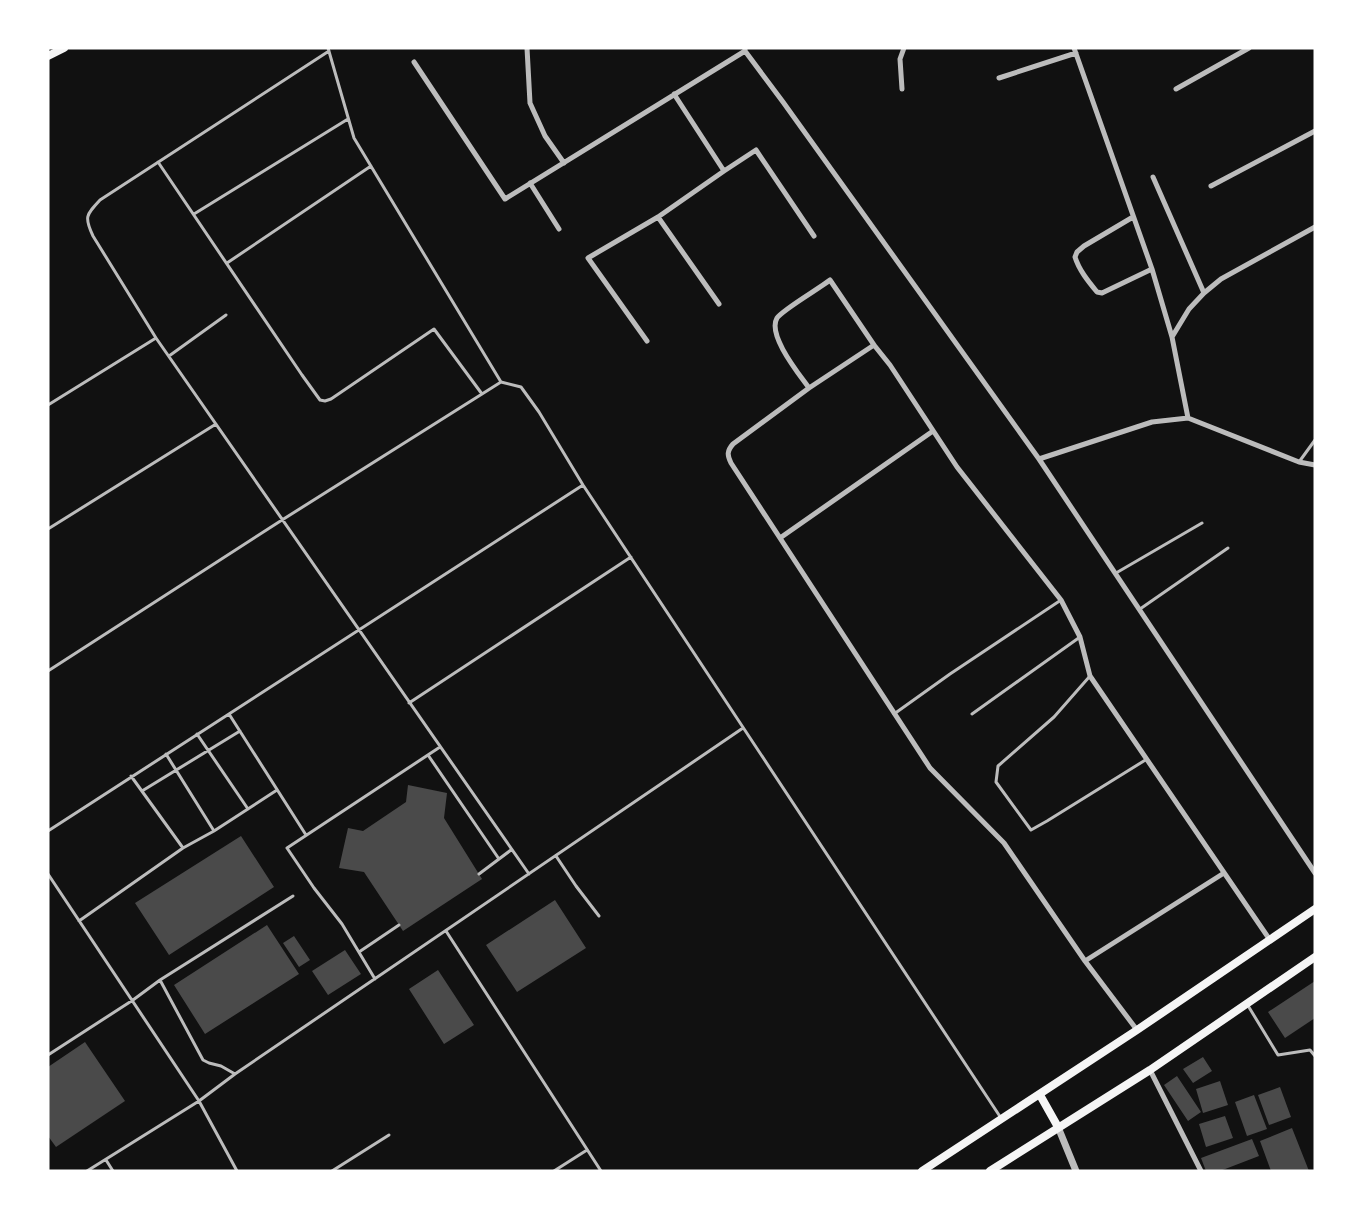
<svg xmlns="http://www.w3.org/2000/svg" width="1363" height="1219" viewBox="0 0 1363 1219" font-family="'Alegreya Sans',sans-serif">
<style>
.building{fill:#4a4a4a}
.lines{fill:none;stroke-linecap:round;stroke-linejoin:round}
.service{stroke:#bcbcbc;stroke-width:3}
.minor{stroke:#bcbcbc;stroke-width:5}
.tertiary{stroke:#bcbcbc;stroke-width:7}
.secondary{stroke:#f5f5f5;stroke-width:8}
.primary{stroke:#f5f5f5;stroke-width:8}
</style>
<rect width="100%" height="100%" fill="#111"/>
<path class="building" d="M408,785L447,793L444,818L482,879L403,931L364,872L339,868L348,828L363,831L406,802Z
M241,836L274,887L169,955L135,903Z
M555,900L586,948L517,992L486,945Z
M267,925L299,974L205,1034L174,985Z
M294,936L310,960L299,967L283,943Z
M345,950L361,974L328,995L312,971Z
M438,970L474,1025L444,1044L409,989Z
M1315,981V1018L1285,1038L1268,1012Z
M85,1042L125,1101L56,1147L48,1136V1067Z
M1203,1057L1212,1071L1193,1083L1183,1069Z
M1177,1076L1201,1112L1188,1121L1164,1085Z
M1220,1081L1228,1105L1203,1113L1196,1089Z
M1280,1087L1291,1117L1269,1125L1258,1095Z
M1254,1095L1267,1129L1247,1136L1235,1102Z
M1225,1116L1233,1138L1206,1147L1199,1124Z
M1292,1128L1309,1171H1271L1260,1141Z
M1252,1139L1259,1156L1220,1171H1206L1201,1158Z"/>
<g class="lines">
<path class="service" d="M328,48L354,138L501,382
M329,51L100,200C86,215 84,217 93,236L156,338L529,874
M158,162L302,375L320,400L325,401L331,399L434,329L482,394
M194,214L348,119
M227,263L371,166
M169,356L226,315
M48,405L156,338
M1299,462L1315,440
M48,529L216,424
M1116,573L1202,523
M1140,609L1228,548
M48,671L282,520L482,394L501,382L521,387L539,412L583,485L1001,1118
M1090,676L1054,717L998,766L996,782L1031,830L1047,821L1147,759
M409,703L631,557
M229,714L306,835
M894,714L950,674L1061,600
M972,714L1080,637
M197,734L248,809
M166,754L214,831
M428,755L499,859
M131,776L183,848
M142,791L240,731
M48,831L583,485
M556,856L576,886L599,916
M48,874L199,1101L237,1171
M479,874L511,850
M79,921L183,848L214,831L277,790
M446,931L601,1171
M359,952L399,925
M375,979L342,924L314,888L287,848L440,747
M160,980L203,1060L209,1063L221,1066L235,1074
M1247,1004L1278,1055L1310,1050L1315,1056
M48,1055L133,1000L160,980L293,896
M106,1160L113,1171
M87,1171L199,1101L235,1074L743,728
M332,1171L389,1135
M554,1171L587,1150"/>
<path class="minor" d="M527,48L530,103L545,136L564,163
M745,48V51L783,102L1039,459L1315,873
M1074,48L1152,269L1172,337
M414,62L505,199L745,51
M999,78L1076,53
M902,89L900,59L904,48
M1176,89L1249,48
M674,94L724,171
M1153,177L1204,293
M530,183L559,229
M1211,186L1315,131
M658,217L719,304
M1133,217L1084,246L1077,252L1075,257C1079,270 1088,281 1097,292L1102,293L1152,269
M647,341L588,258L658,217L724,171L756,150L814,236
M874,345L809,388L733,444C727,451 727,455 731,463L930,768L1004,843L1085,961L1224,873
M809,388C799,374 767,335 777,318C782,310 820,288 830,280L874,345L890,365L957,467L1061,600L1080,637L1090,676L1270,940
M1188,418L1172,337L1189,309L1204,293L1221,279L1315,227
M1039,459L1152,422L1188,418L1299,462L1315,465
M780,538L933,431
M1085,961L1137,1030
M1150,1070L1201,1171"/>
<path class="tertiary" d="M1058,1127L1076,1171"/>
<path class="secondary" d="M922,1171L1137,1030L1315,909
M990,1171L1150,1070L1315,957"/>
<path class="primary" d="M48,56L64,48
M1040,1095L1058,1127"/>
</g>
<rect width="1363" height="1219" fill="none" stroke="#ffffff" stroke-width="99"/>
</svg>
